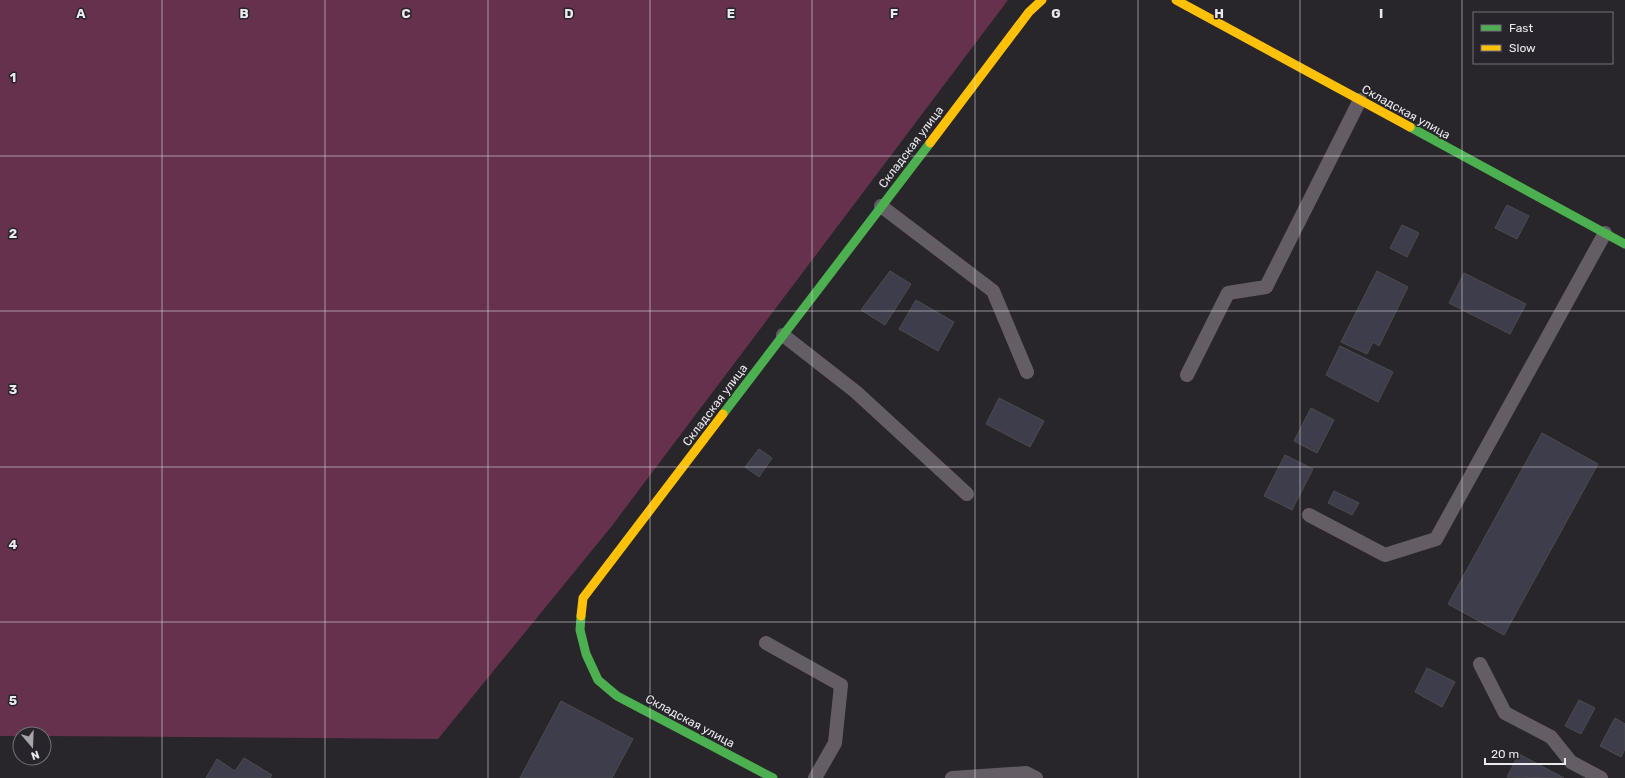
<svg xmlns="http://www.w3.org/2000/svg" width="1625" height="778" viewBox="0 0 1625 778" font-family="Rubik,sans-serif">
<style>
.green{fill:#65314d}
.building{fill:#3d3d4b;stroke:#4c4c4f}
.lines{fill:none;stroke-linecap:round;stroke-linejoin:round}
.lane{stroke:#645d65;stroke-width:14}
.fast{stroke:#4caf50;stroke-width:9}
.slow{stroke:#ffc107;stroke-width:9}
.grid{fill:none;stroke:#eae9ee;stroke-width:1;stroke-opacity:0.55}
.labels{text-anchor:middle;dominant-baseline:central;stroke-width:3;stroke-linejoin:round;paint-order:stroke}
.street-label{font-size:12px;fill:#eae9ee;stroke:#27252b}
.grid-label{font-size:13px;text-anchor:middle;font-weight:bold;fill:#eae9ee;stroke:#27252b;stroke-width:3;stroke-linejoin:round;paint-order:stroke}
</style>
<rect width="100%" height="100%" fill="#28262a"/>
<path class="green" d="M0,0H1008L611,527L438,739L44,736V734H20V736H0Z"/>
<path class="building" d="M1507,205L1529,216L1517,239L1495,228Z
M1402,225L1419,233L1407,257L1390,248Z
M890,271L911,284L885,325L861,310Z
M1377,271L1408,287L1379,346L1373,342L1367,354L1341,342Z
M1464,273L1526,304L1510,334L1449,303Z
M916,300L954,322L938,351L899,329Z
M1340,346L1393,372L1378,402L1326,375Z
M999,398L1044,421L1030,447L986,424Z
M1311,408L1334,420L1317,453L1294,441Z
M1542,433L1598,464L1504,635L1448,604Z
M759,449L772,458L759,477L745,467Z
M1285,455L1313,469L1292,510L1264,496Z
M1334,491L1359,503L1352,515L1328,503Z
M1427,668L1455,682L1442,707L1415,692Z
M1579,700L1595,708L1581,734L1565,726Z
M561,701L633,739L612,778H520Z
M1615,718L1625,724V749L1621,757L1600,746Z
M1519,754L1564,778L1507,777Z
M244,758L272,775L270,778H206L217,759L235,771Z"/>
<g class="lines">
<path class="lane" d="M881,206L993,291L1027,372
M783,335L856,392L967,494
M1187,375L1228,293L1266,287L1360,100
M1309,515L1385,555L1436,539L1605,233
M766,643L841,685L835,743L815,778
M1480,664L1505,713L1551,737L1571,762L1601,778
M952,778L1026,773L1036,778"/>
<path class="fast" d="M1410,127L1625,244
M723,414L930,143
M581,616L580,630L586,654L598,680L617,696L773,778"/>
<path class="slow" d="M1176,0L1410,127
M930,143L1029,12L1042,0
M581,616L583,598L723,414"/>
</g>
<path class="grid" d="M162,0V778M325,0V778M488,0V778M650,0V778M812,0V778M975,0V778M1138,0V778M1300,0V778M1462,0V778M0,156H1625M0,311H1625M0,467H1625M0,622H1625"/>
<g class="labels">
<g class="street-label">
<text transform="translate(1406 112) rotate(29)">Складская улица</text>
<text transform="translate(911 147) rotate(-53)">Складская улица</text>
<text transform="translate(715 405) rotate(-53)">Складская улица</text>
<text transform="translate(690 721) rotate(28)">Складская улица</text>
</g>
</g>
<g class="grid-label">
<text x="81" y="18">A</text>
<text x="244" y="18">B</text>
<text x="406" y="18">C</text>
<text x="569" y="18">D</text>
<text x="731" y="18">E</text>
<text x="894" y="18">F</text>
<text x="1056" y="18">G</text>
<text x="1219" y="18">H</text>
<text x="1381" y="18">I</text>
<text x="13" y="82">1</text>
<text x="13" y="238">2</text>
<text x="13" y="394">3</text>
<text x="13" y="549">4</text>
<text x="13" y="705">5</text>
</g>
<rect x="1473" y="12" width="140" height="52" fill="#27252b" stroke="#757379"/>
<rect x="1481" y="25" width="20" height="6" fill="#4caf50" stroke="#757379"/>
<text x="1509" y="32" font-size="12" fill="#eae9ee">Fast</text>
<rect x="1481" y="45" width="20" height="6" fill="#ffc107" stroke="#757379"/>
<text x="1509" y="52" font-size="12" fill="#eae9ee">Slow</text>
<g transform="translate(32 746) rotate(161)"><circle r="19" fill="#27252b" stroke="#757379"/>
<path d="M0-3L7 15L0 10L-7 15Z" fill="#a6a5a9"/>
<text y="-6" font-size="11" font-weight="bold" text-anchor="middle" fill="#eae9ee">N</text>
</g>
<path d="M1485 758v6h80v-6" fill="none" stroke="#eae9ee" stroke-width="2"/>
<text x="1491" y="758" font-size="12" fill="#eae9ee" stroke="#27252b" stroke-width="3" paint-order="stroke">20 m</text>
</svg>
